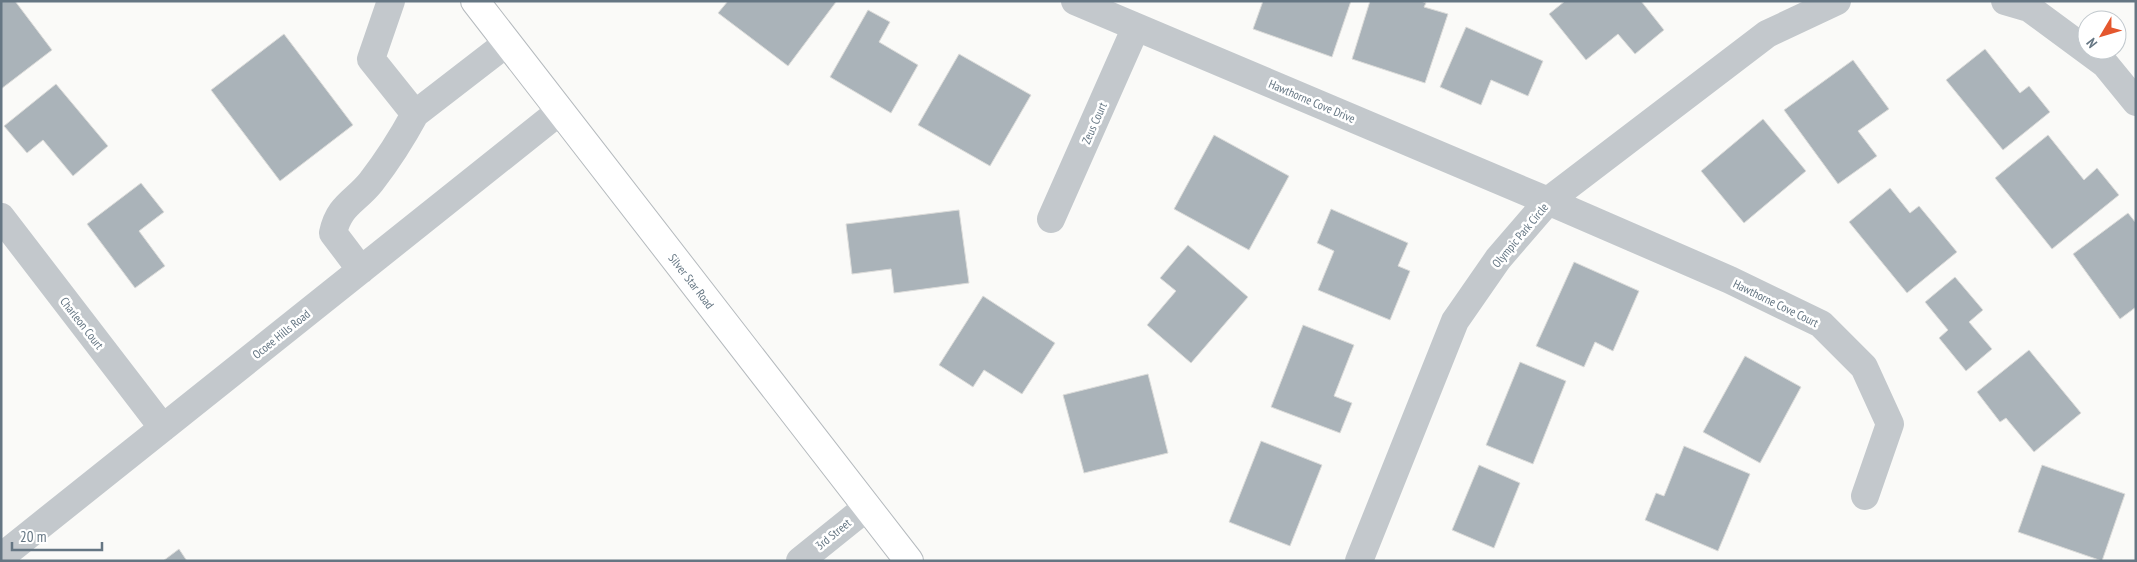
<svg xmlns="http://www.w3.org/2000/svg" width="2137" height="562" viewBox="0 0 2137 562" font-family="'PT Sans Narrow',sans-serif">
<style>
.building{fill:#aab3b9;stroke:#dcdcda}
.lines{fill:none;stroke-linecap:round;stroke-linejoin:round}
.major-casing{stroke:#b5babe;stroke-width:30}
.minor{stroke:#c3c8cc;stroke-width:28}
.major{stroke:#fff;stroke-width:28}
.labels{text-anchor:middle;dominant-baseline:central;stroke-width:5;stroke-linejoin:round;paint-order:stroke}
.street-label{font-size:12px;fill:#657683;stroke:#fff}
</style>
<rect width="100%" height="100%" fill="#fafaf8"/>
<path class="building" d="M1,1H15L52,50L1,89Z
M728,1H835L836,2L788,66L718,13Z
M1263,1H1351L1332,57L1253,29Z
M1370,1H1421L1426,3L1424,7L1448,14L1425,83L1352,59Z
M1565,1H1641L1664,30L1635,54L1618,34L1586,60L1549,14Z
M868,10L890,22L879,42L918,65L891,113L830,77Z
M1466,27L1543,61L1528,96L1491,80L1481,105L1440,87Z
M284,34L353,125L280,181L211,90Z
M1985,49L2020,93L2029,86L2050,112L2003,150L1946,80Z
M959,54L1031,95L990,166L918,125Z
M1853,60L1889,109L1858,131L1877,156L1838,184L1784,110Z
M56,84L108,146L73,176L43,140L27,153L4,126Z
M1763,119L1806,171L1744,223L1701,171Z
M1214,135L1289,176L1249,250L1174,209Z
M2048,135L2084,180L2097,168L2119,195L2052,249L1995,178Z
M141,183L164,212L139,231L165,266L135,288L87,224Z
M1890,188L1910,213L1919,206L1957,252L1907,293L1849,222Z
M1331,209L1408,243L1398,266L1410,271L1390,320L1318,290L1334,251L1317,243Z
M959,210L969,283L894,293L891,269L852,274L846,224Z
M2128,213L2136,223V307L2120,319L2073,254Z
M1188,245L1248,297L1191,363L1147,325L1176,291L1160,278Z
M1574,262L1639,291L1613,351L1595,342L1584,367L1536,346Z
M1955,277L1983,310L1969,322L1992,349L1966,371L1939,338L1948,330L1925,302Z
M983,296L1055,343L1022,394L984,370L973,387L939,365Z
M1303,325L1354,345L1334,396L1352,403L1340,433L1271,407Z
M2029,350L2081,413L2034,452L2006,418L2000,422L1977,392Z
M1745,356L1801,387L1760,463L1703,432Z
M1520,362L1566,381L1533,464L1486,445Z
M1148,374L1168,453L1084,473L1063,395Z
M1261,441L1322,465L1290,546L1229,522Z
M1684,446L1750,474L1718,551L1645,520L1656,493L1664,496Z
M1479,465L1520,483L1494,548L1452,530Z
M2042,465L2125,494L2102,561L2018,532Z
M179,549L187,561H163Z"/>
<g class="lines">
<g class="major-casing">
<g id="major">
<path id="s1" d="M475,1L909,561"/>
</g>
</g>
<path class="minor" d="M391,1L371,59L415,114L507,43
M1075,1L1548,201L1730,280L1821,324L1864,367L1890,424L1865,496
M2005,1L2029,8L2105,64L2136,102
M1,217L163,428
M1051,219L1136,27
M361,270L333,233C339,205 355,202 371,182C388,160 402,138 415,114
M1,557L560,111
M800,561L867,507
M1359,561L1455,321L1498,259L1548,201L1767,34L1837,1"/>
<use href="#major" class="major"/>
</g>
<g class="labels">
<g class="street-label">
<text transform="translate(1312 101) rotate(23)">Hawthorne Cove Drive</text>
<text transform="translate(1094 123) rotate(-66)">Zeus Court</text>
<text transform="translate(1520 235) rotate(-50)">Olympic Park Circle</text>
<text stroke="none"><textPath href="#s1" startOffset="354">Silver Star Road</textPath></text>
<text transform="translate(1776 303) rotate(26)">Hawthorne Cove Court</text>
<text transform="translate(82 323) rotate(52)">Charleon Court</text>
<text transform="translate(281 334) rotate(-39)">Ocoee Hills Road</text>
<text transform="translate(833 534) rotate(-39)">3rd Street</text>
</g>
</g>
<rect width="2137" height="562" fill="none" stroke="#657683" stroke-width="5"/>
<g transform="translate(2102 35) rotate(232)"><circle r="24" fill="#ffffff" stroke="#c1c8cd"/>
<path d="M0-4L9 19L0 12L-9 19Z" fill="#e4572e"/>
<text y="-8" font-size="14" font-weight="bold" text-anchor="middle" fill="#657683">N</text>
</g>
<path d="M12 542v8h90v-8" fill="none" stroke="#657683" stroke-width="2.5"/>
<text x="20" y="542" font-size="15" fill="#657683" stroke="#ffffff" stroke-width="4" paint-order="stroke">20 m</text>
</svg>
